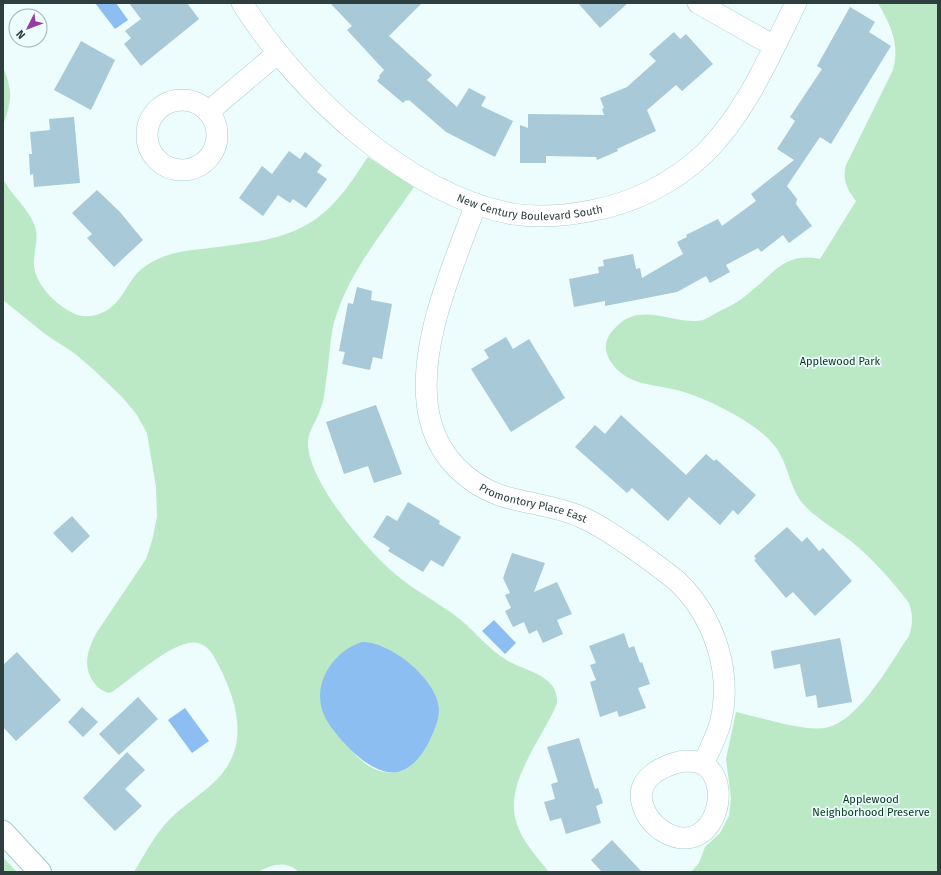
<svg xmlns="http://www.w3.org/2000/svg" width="941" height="875" viewBox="0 0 941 875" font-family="'Fira Sans',sans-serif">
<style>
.green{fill:#bbe9c6;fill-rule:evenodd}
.water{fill:#8cbef1}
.building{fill:#a8c9d7}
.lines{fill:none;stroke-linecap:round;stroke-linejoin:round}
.minor-casing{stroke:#a7cdcf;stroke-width:22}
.tertiary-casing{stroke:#a7cdcf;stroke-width:24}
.minor{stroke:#fff;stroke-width:21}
.tertiary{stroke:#fff;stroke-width:22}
.labels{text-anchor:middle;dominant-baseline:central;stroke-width:3.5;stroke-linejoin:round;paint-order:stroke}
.street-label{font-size:11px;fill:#2f3e3f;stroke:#edfcfd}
.park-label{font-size:11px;fill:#07381b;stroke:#edfcfd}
</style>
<rect width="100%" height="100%" fill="#edfcfd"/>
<path class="green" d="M878,3H938V872H691L699,863L705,847L720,833L729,816L731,798L726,759L736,712C759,717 801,731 824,728C858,724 890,663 909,636C913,624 913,615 909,603C892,581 874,560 852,542C837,530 820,521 807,508C791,493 790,472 780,454C770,435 745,420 726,410C711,402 693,394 677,390C652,384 626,385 611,362C607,356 604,348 607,340C609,334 613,330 617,326C640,303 669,322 696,321C704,321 711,316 718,312C729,307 740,301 749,293C775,273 784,252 820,259L856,201C847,189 842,180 846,165L893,70C900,44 891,26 878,3Z
M3,67C13,91 12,101 3,125Z
M368,157L414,187C386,228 351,269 336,316C329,336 330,360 326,381C325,390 324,401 320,410C317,420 309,430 308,441C306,479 366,549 394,573C412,589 434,600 453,614C473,628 487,649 508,661C526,671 559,676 557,703C544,737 504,782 516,821C521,840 537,857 549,872H299C286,860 272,864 258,872H134C145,854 155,834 170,819C183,806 199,796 212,784C251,750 239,705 218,664C214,656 208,645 198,643C175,637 130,681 110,693C104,692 99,689 95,684C81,666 88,649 97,632L146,559L152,541L157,517L156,487L147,433L137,415L123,398L94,370L74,353L45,334L3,300V179C11,195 28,208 34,224C40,237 33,252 34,266C36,285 56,305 73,313C80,317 88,317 96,315C124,307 124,282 144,267C165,252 185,251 210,248C255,242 298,240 332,205C346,191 357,173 368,157ZM382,646C404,659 430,675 437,702C443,723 421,767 398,772C392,774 383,772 377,770C359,763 345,743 332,729Z
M3,857L17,872H3Z"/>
<path class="water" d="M95,3H116L128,20L115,29Z
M494,620L516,643L505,654L482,631Z
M362,642C390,641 438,680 439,709C439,721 433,734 428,744C422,755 413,767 401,771C375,781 337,739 326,719C309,688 331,652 362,642Z
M185,708L209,741L192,753L168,720Z"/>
<path class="building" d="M129,3H187L199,19L141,66L124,44L131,38L125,31L141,19Z
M330,3H422L389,36L432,75L427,80L457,107L469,88L486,97L481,106L513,121L495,157L446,132L409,100L408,101L406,100L403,103L377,81L380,77L379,76L384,70L347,30L352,26Z
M578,3H628L600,28Z
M850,7L875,22L869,32L891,46L831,144L820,137L787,186L797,199L796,204L812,226L789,243L783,235L761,252L758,248L726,265L730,272L710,283L706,276L677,292L605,306V301L574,307L569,279L599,273L598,267L604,266L603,260L633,254L636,269L640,268L642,278L683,254L677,242L687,237L686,235L718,219L722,226L756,201L751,194L794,160L777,149L795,121L790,117L822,69L817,66Z
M674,32L680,39L686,34L713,64L682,91L676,85L647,110L656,131L617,149L618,151L597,160L596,157L546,156V163H520V125L528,128V114L604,115L602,109L604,108L600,98L627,87L656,61L649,54Z
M81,41L115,60L91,110L54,90Z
M74,117L80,183L34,187L33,174L30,175L29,154H32L30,132L50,130L49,119Z
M289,151L300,159L305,152L322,165L317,172L327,179L306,208L293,199L290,203L278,195L263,216L239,198L262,166L272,174Z
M97,190L120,212L143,240L114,267L87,238L92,234L72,213Z
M357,287L372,291L371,300L392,304L382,359L373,357L370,370L342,364L345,352L339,351L348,303L353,304Z
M506,337L513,349L529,339L565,398L511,432L471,369L489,358L484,350Z
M376,405L402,474L374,483L368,466L344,474L326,422Z
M621,415L686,475L706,454L714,461L716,459L756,495L738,515L733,510L720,525L689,497L668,521L632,488L627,493L575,447L595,425L605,434Z
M408,502L440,521L439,524L461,537L443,567L431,560L423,572L388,551L390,548L373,537L387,515L397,521Z
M72,516L90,536L72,553L53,533Z
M787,527L802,542L807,537L819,551L823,548L852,581L815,616L793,592L786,598L754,560L756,559L754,556Z
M512,553L545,563L534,592L557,582L572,614L557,620L563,634L543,643L537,630L529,634L524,622L513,627L505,611L511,608L505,595L510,593L503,578Z
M624,633L629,648L634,646L640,663L642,662L650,684L638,688L646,708L619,717L617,711L600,717L590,682L596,680L590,665L596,663L589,646Z
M840,638L852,702L818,708L816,695L806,697L800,664L774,669L771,651Z
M17,652L61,700L16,741L3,727V665Z
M138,697L158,719L119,755L99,734Z
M82,707L98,722L83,737L68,722Z
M579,738L595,789L598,788L603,803L596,806L601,823L566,834L561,818L550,821L544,802L555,799L551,784L558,782L547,747Z
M127,752L145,770L125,789L142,806L115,831L83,798Z
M612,840L642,872H602L591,860Z"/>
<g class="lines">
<g class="minor-casing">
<g id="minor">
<path id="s1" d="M242,3C297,91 407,195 513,214C539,218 564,216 590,211C632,204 673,183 704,154C746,113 770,55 796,3"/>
<path d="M698,3L774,46"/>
<circle cx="182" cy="135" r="35"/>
<path d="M208,112L278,53"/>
<path id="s2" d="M476,204C453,266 412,356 431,423C440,457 467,483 499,495C526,504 554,505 581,517C601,525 619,539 637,551C651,561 665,571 678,582C715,618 733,674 720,724C716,738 709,751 703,764"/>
<path d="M683,761C692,761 700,761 707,767C734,790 710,862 661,830C653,824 646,816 643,806C634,779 661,766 683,761Z"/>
</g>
</g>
<g class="tertiary-casing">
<path id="tertiary" d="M3,832L40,872"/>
</g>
<use href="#minor" class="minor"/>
<use href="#tertiary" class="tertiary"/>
</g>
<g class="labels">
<g class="street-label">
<text stroke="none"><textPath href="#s1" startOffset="368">New Century Boulevard South</textPath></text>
<text stroke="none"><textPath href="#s2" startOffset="365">Promontory Place East</textPath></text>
</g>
<g class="park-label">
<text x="840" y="361">Applewood Park</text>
<text x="871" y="799">Applewood<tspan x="871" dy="13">Neighborhood Preserve</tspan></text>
</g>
</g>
<rect width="941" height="875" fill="none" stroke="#2f3e3f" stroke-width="8"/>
<g transform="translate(28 28) rotate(228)"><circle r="19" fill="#edfcfd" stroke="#a1b0b1"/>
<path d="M0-3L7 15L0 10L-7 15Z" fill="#983ba4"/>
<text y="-6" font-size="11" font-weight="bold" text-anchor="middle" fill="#2f3e3f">N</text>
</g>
</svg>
